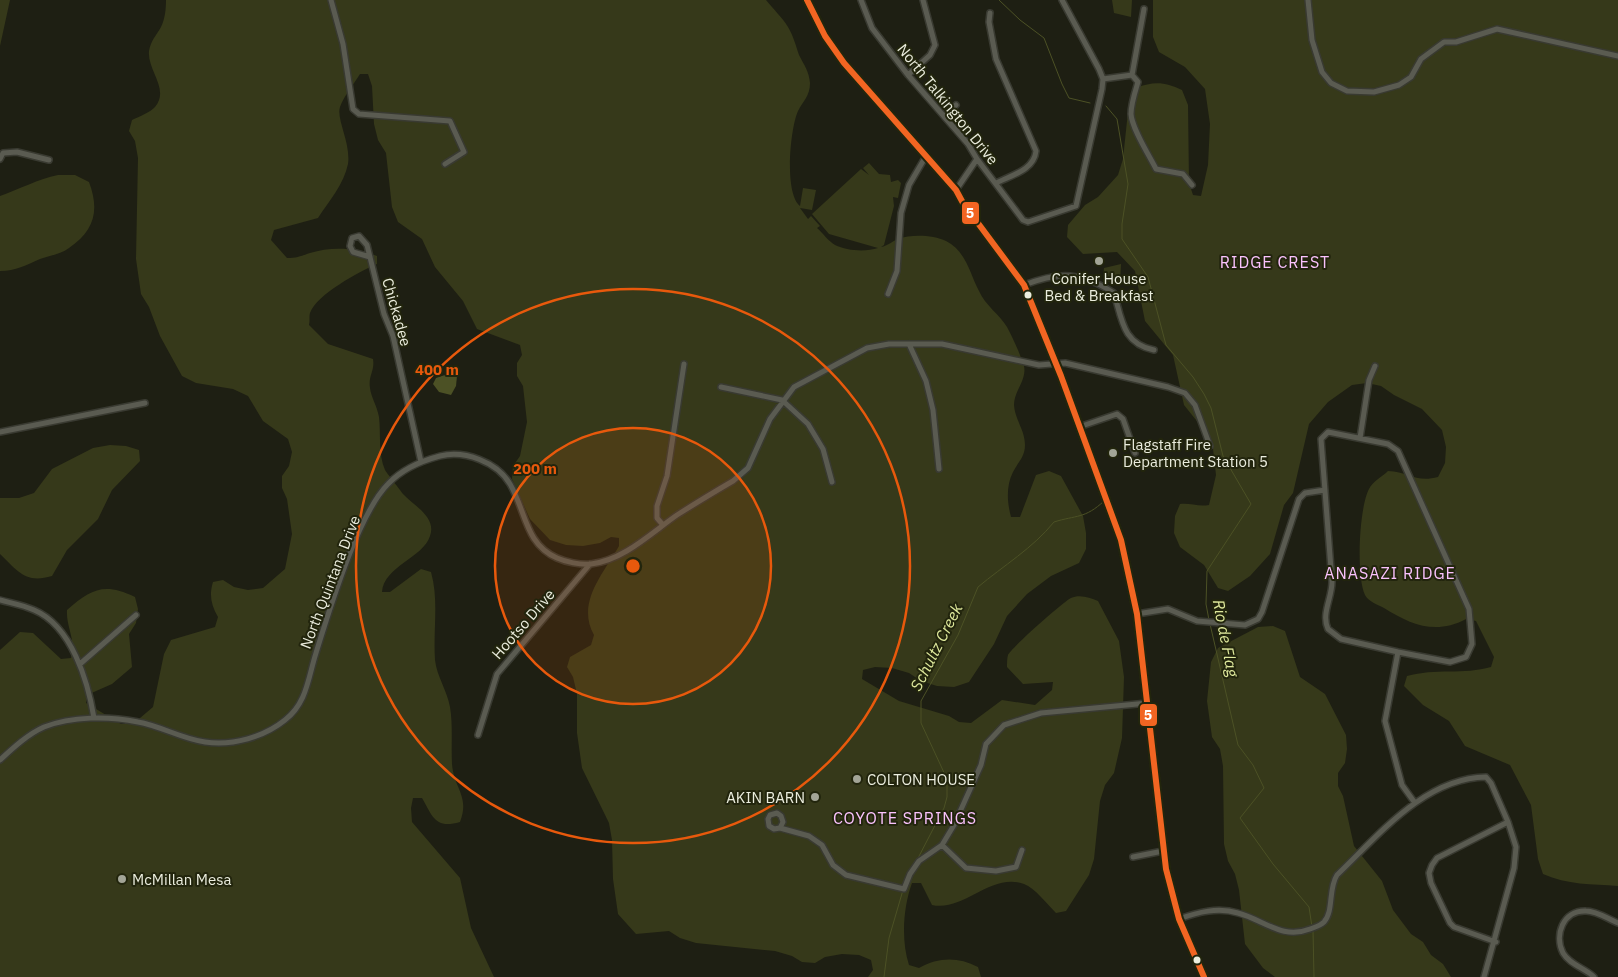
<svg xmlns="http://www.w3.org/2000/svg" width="1618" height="977" viewBox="0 0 1618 977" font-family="'IBM Plex Sans',sans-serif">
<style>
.green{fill:#36391a}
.water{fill:#4c5125}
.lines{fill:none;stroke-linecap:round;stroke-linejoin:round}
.stream{stroke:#4c5125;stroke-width:1}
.minor-casing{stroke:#393a31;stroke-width:8}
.major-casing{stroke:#393a31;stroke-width:9}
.minor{stroke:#5a5b51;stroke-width:5}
.major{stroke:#5f604f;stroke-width:6}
.bus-1-casing{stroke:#22250d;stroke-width:10}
.bus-1{stroke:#f26522;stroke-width:6}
.ring{fill:none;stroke:#e8590c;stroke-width:2.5}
.poi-dot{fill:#a3a597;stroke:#22250d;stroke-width:2}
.bus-dot{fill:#ebedde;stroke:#22250d;stroke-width:2}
.labels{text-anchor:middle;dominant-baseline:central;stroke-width:4;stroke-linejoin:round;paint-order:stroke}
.street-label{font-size:15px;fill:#ebedde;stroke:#22250d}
.poi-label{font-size:15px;fill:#ebedde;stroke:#22250d;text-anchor:start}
.neighbourhood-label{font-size:16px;letter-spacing:1px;fill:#fac2fd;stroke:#22250d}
.water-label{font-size:16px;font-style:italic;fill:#dfe99c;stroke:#22250d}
.centre{fill:#e8590c;stroke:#22250d;stroke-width:2.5}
.ring-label{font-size:15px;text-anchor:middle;font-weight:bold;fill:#e8590c;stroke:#22250d;stroke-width:4;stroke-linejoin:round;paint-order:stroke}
.line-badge{stroke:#22250d;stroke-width:2}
.badge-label{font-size:14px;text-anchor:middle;font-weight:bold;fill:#fff}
</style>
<rect width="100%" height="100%" fill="#1e1f13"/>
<path class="green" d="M0,0H10L0,46Z
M166,0H766C773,9 782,17 788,27C793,35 796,46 799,55C804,65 809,71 810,83C810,96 803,101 798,111C790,129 784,193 800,206L803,188L816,190L812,210L800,208L808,219L811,216L820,226L817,228C823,233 828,241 835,245C847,251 866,252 878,248L829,234L812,214L861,169L869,175L863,168L869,163L879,174L890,175L891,182L898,180L901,183L898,198L893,197L894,206L884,245L881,247C888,246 892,241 898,239C912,234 933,235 946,241C966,251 970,274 979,291C985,305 999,314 1007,327C1013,338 1020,354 1024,366C1027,380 1014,391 1014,405C1015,420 1025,430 1025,445C1025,457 1018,462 1013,472C1006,486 1007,502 1011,517H1020L1036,475L1049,471L1061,476L1083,516L1086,533V549L1079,563L1051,576L1027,594L1007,616L994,644L969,682L954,687L937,686L921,681L909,673L892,668L875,667L863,670L862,679L899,701L949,716L959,722L971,723L1002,700L1035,705L1052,690L1053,682L1023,684L1007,667C1007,664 1007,658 1008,655C1010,649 1064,601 1071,598C1080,594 1090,598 1098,601L1119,641L1124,677L1122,738L1114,773L1105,785L1100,801L1094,859L1089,875L1066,911L1056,913C1047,904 1035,888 1024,884C991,872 964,912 932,905L921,883H912C903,908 901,940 909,965L919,968C939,957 958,957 978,967L981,977H868L873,970L871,960L859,955L842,954L825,957L815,963L802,962L792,956L775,951L696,943L680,938L669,931L636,934L618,914L613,879L612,840L609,823L582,768L577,733V694L573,677L567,667L570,657L591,645L594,635C576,603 603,574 619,546V538L611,537L600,543L583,546L566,545L550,540L530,519L512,479L513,466L520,456L527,422L523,386L517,376V363L522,355L520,345L477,329L463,301L435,267L422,239L398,222L392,207L386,153L378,140L374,124L372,86L368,74H360C354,84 344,96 340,107C336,119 351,143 348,164C344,184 329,201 318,218L274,230L271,240L287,258C297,258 301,256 310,253C332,246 357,248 377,256V264C359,272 317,294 310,313C309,316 310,321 309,325L328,344L373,359C375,371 368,376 370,388C371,397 377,406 379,417C381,433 378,454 385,470C386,472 401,491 403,494C413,505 437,517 430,536C423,558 384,566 382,592H390L421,569L431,572C439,600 433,630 435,660C437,677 447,690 450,707C453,725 451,745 452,764C454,789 470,796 460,822C435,829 433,817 422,798H413L411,808L412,822L460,878L471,928L494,977H0V650L20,632L33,633L61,659L71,658C76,638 66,628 67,610C91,589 104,582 135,597L138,609L136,623L129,634L132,667L112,684L87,695L86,703L121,724H133L153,707L164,654L171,640L215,627L218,617C211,605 209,595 213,582L223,580L234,587L248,590L263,588L285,569L292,534L287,499L282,488V476L289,466L292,452L288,439L263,421L248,396L233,389L196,383L182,376L160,336L149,307L141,294L136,259L138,158L135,141L129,131L132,120C138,117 151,112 155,107C170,89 147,70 149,51C151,40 156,36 161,27C165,19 166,9 166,0Z
M1112,0H1132L1131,17L1114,13Z
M1153,0H1618V886C1592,884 1567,885 1543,874L1538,859L1531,805L1510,765L1465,746L1449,721L1423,705L1404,686L1407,676C1435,668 1464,675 1491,667L1494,657L1476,621L1466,619C1436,635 1411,625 1384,608C1378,605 1368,601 1365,595C1356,576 1359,508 1369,489C1372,482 1383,476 1388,471C1409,472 1416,483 1438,477L1445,463L1446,447L1442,430L1422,409L1394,395L1381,386L1367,383L1352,385L1328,402L1309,424L1293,493L1284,505L1270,554L1250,576L1228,591L1218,588L1204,565L1180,547L1174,533L1175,516L1180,504C1191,503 1198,507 1209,505L1216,475L1212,440L1184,405L1173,355L1145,321L1135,271L1117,252L1083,254L1067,237L1068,225L1085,205L1098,197L1118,175L1123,159L1129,102L1136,88C1154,81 1165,82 1182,90L1188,105L1189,183L1193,195L1201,196L1208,165L1210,124L1205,89L1185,67L1159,52L1153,37Z
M58,175H75L89,182C100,211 94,231 69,248C61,254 49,256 40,259C26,265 16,271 0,271V196C20,189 38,179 58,175Z
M1121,264L1120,285L1103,280L1104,268Z
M110,445L126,446L139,450L140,461L112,490L98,519L67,550L52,576C25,584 18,571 0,554V498H19L34,493L52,469L93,448Z
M1273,626L1285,631L1300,677L1325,694L1346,735L1347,749L1345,763L1338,773V786L1343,796L1354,846L1382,881L1393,910L1411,934L1423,942L1431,955L1443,964L1451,977H1275L1263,968L1245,944L1239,890L1235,874L1228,861L1224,844L1223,766L1220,749L1212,737L1207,701L1211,662L1218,648L1258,627Z"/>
<path class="water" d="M448,374L457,376L456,386L451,395L439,392L433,384L436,378Z"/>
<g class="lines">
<path class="stream" d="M999,0L1020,20L1044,38L1062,84L1069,98L1090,103
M1106,106L1117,119L1128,184L1122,224V239L1148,277L1166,345L1193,377L1204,394L1211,408L1223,456L1251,504L1207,571L1206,604L1209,620
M1210,624L1238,745L1253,765L1264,788L1240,818L1273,864L1309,907L1312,927
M916,862L944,808L947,797V779L921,723V701L958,635L978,587C1003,566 1033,548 1054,522C1076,515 1085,519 1104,501
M1313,930L1314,977
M884,977L889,938L903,890"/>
<g class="minor-casing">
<path id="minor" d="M331,0L343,44L353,109L359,114L450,121L464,152L445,164
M861,0L872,28L908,75L968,144L977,159L1023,220L1028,222L1076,206L1102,89L1103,79L1099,69L1062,0
M1308,0L1312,40L1322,72L1331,83L1347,91L1374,92L1399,85L1411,77L1421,59L1444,42H1456L1497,29L1618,56
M990,13L989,22L996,59L1036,151C1034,170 1012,175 996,183
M908,75L930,55L935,45L923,0
M1132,75L1144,9
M1103,79L1132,75L1138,82C1135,92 1131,104 1131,114C1132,129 1149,155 1156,169L1183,174L1192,185
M945,116L956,105
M0,159L3,153L17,152L49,160
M956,190L977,159
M370,257L353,252L350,246L352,238L359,236L367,245L384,314L393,336L421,462
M1024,285C1060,271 1081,272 1114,293C1122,320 1123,344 1154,350
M888,294L897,271L901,213L909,185L926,156
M909,344L926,381L933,410L939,469
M721,387L782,400L808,424L823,449L832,482
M1079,427L1117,414L1123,419L1135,453
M0,432L145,403
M1328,432L1388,444L1398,451L1469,609L1472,644L1466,657L1450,662L1398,652L1341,639L1328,629C1321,614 1332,598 1332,582L1321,439Z
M1360,438L1369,380L1375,366
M663,525L657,518V506L667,476L684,364
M0,600C11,603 23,605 34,610C72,626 88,682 94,718
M1137,614L1168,609L1197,621L1245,625L1258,619L1262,612L1299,499L1305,493L1325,490
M1398,652L1385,721L1402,785L1415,803
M80,664L136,615
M478,735L497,674L590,564
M0,760C13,748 28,734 44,727C72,716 109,716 138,722C161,726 182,739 205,742C233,746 264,737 285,720C307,703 308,678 316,653C329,611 358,514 388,484C402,469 421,461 440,456C465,450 497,462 510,484C526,511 525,544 557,558C566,562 580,565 591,564C624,560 651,533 677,515C696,503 714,492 733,481L748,468L770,419L794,387L867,348L889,344H942L1039,365L1065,363L1168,387L1185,393L1195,405L1210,446
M780,828L774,829L769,826L768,819L770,815L777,813L781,816L783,822L780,828L809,836L822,845L833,865L846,875L904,889L910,874L919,861L942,845L954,825L981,765L986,744L1004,725L1041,713L1148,703
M942,845L966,868L996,871L1016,867L1022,850
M1133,857L1163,851
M1179,919C1198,912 1218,907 1238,913C1264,920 1282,940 1310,929C1315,927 1320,926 1324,922C1334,911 1328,889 1337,875C1378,836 1424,778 1486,777L1491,783L1508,822L1516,847L1514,868L1484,977
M1496,942L1454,927L1450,923L1431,883L1429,873L1432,865L1437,858L1508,822
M1594,977C1585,968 1570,965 1563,953C1554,935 1563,910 1586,911C1597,911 1608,919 1618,923"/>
</g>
<g class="major-casing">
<path id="major" d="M807,0L825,36L844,63L956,190L963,203L1024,285L1061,376L1121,540L1137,614L1166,869L1179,919L1204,977"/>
</g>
<use href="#minor" class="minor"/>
<use href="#major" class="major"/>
<g class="bus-1-casing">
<path id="bus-1" d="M807,0L825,36L844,63L956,190L963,203L1024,285L1061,376L1121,540L1137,614L1166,869L1179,919L1204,977"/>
</g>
<use href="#bus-1" class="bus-1"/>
</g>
<circle cx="633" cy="566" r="138" fill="#e8590c" fill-opacity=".12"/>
<g class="ring">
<circle cx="633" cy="566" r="138"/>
<circle cx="633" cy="566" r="277"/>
</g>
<g class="poi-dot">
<circle cx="1099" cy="261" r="5"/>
<circle cx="1113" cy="453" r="5"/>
<circle cx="857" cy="779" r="5"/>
<circle cx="815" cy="797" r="5"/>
<circle cx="122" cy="879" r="5"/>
</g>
<g class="bus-dot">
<circle cx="1028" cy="295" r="4.5"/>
<circle cx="1197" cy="960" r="4.5"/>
</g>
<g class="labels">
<g class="street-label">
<text transform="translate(948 104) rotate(51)">North Talkington Drive</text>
<text transform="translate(397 312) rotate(74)">Chickadee</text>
<text transform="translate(330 582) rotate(-69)">North Quintana Drive</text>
<text transform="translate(523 624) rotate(-49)">Hootso Drive</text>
</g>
<g class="poi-label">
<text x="1099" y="278" text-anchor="middle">Conifer House<tspan x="1099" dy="17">Bed &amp; Breakfast</tspan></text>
<text x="1123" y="444">Flagstaff Fire<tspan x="1123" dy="17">Department Station 5</tspan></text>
<text x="867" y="779">COLTON HOUSE</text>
<text x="805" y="797" text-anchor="end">AKIN BARN</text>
<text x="132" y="879">McMillan Mesa</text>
</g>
<g class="neighbourhood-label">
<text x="1275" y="262">RIDGE CREST</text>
<text x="1390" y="573">ANASAZI RIDGE</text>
<text x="905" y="818">COYOTE SPRINGS</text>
</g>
<g class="water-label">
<text transform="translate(1226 638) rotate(79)">Rio de Flag</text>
<text transform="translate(936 647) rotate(-63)">Schultz Creek</text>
</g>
</g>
<circle cx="633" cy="566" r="8" class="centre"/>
<g class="ring-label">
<text x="437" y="375">400 m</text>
<text x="535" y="474">200 m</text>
</g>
<g class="line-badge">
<rect x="961" y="201" width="19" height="24" rx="5" fill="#f26522"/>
<rect x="1139" y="703" width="19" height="24" rx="5" fill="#f26522"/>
</g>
<g class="badge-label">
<text x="970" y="218">5</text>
<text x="1148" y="720">5</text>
</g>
</svg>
